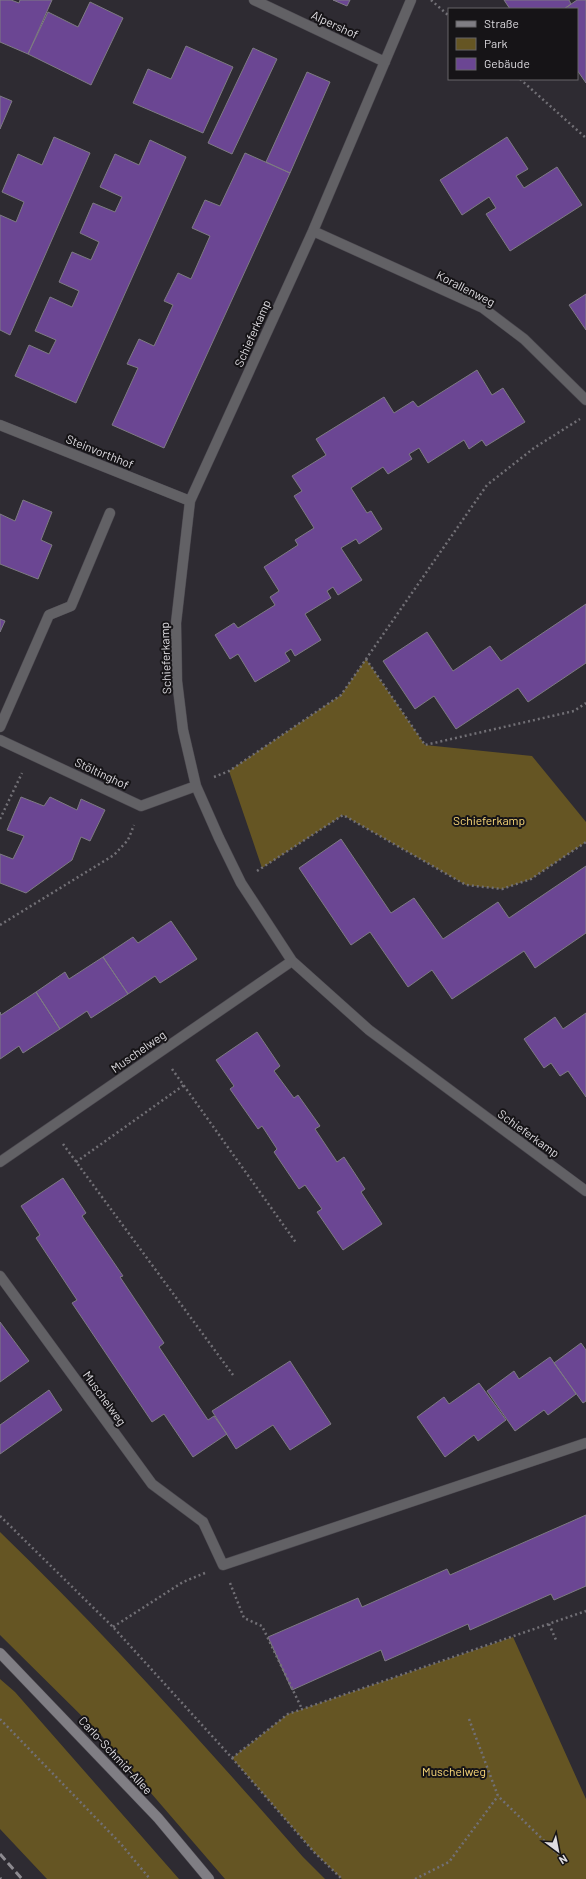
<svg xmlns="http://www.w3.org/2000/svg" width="586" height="1879" viewBox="0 0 586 1879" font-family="Barlow,sans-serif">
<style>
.green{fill:#655523}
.building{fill:#6b4693;stroke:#7e7b83}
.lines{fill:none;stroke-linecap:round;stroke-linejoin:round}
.service-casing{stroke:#4a474e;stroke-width:11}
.minor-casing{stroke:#4a474e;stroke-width:11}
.secondary-casing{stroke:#4a474e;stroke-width:11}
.path{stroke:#727076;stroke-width:2.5;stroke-dasharray:2 3;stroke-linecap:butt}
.service{stroke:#626165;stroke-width:10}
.minor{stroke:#626165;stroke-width:10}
.secondary{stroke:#807e84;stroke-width:10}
.rail{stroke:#8d8a90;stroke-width:3;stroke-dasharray:8 4;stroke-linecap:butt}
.labels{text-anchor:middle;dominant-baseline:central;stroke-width:4;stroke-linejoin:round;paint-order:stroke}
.street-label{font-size:12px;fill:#dedce1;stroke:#161417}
.park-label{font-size:12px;fill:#fddb7a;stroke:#161417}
</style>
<rect width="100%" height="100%" fill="#2e2b32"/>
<path class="green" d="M366,659L425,745L532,756L586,822V842L531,879L502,889L466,885L343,815L262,868L229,771L341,695Z
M0,1532C107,1635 205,1746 303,1857L325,1879H225L101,1735L0,1635Z
M513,1637L586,1799V1879H342L314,1852L232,1758L288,1714Z
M0,1679L15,1692L179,1879H47L0,1829Z"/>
<path class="building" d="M0,0H11L19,3L20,0H52L28,54L0,42Z
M333,0H350L347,6Z
M504,0H569L571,4L564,9H510Z
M577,0H586V83L577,70V9H564Z
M90,2L123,18L91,85L28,54L48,12L78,27Z
M186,46L233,67L203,133L133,103L148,69L171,79Z
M253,48L277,59L232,154L208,143Z
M307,72L330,82L290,173L266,162Z
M0,96L12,101L0,129Z
M54,137L90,153L10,335L0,330V215L16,222L24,202L2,192L18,154L42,165Z
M507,137L528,169L516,176L524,188L557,167L582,205L510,251L486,214L496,208L489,197L462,215L440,180Z
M150,140L186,157L76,403L15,376L29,345L49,354L56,340L35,331L50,297L72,307L79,291L59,282L72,252L91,260L99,242L80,233L93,203L115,212L122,197L100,187L115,154L139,165Z
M245,153L290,173L164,448L112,425L138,368L127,364L139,339L154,346L173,305L164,301L178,273L191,279L210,236L192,228L205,200L220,206Z
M586,294V330L569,305Z
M477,370L492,395L503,388L525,422L486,446L482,440L469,449L464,440L428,463L419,448L409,454L412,459L388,474L383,467L351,488L367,513L371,511L382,529L359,544L356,539L341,548L362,580L338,595L333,587L327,591L331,598L305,614L321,640L295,656L291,649L285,653L290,661L255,682L238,654L230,659L215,635L234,623L238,628L275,605L270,597L279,591L264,567L298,545L295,540L314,528L294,496L302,491L292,476L326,455L316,439L384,397L394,413L413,401L418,407Z
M23,500L52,512L41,540L52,545L38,579L0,564V514L15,521Z
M586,604V663L528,702L518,688L456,729L434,696L415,709L383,661L427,632L453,671L490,646L501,661Z
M0,619L5,621L0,632Z
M21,797L44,806L50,797L77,810L81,799L105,810L90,841L81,837L72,860L26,893L0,883V854L13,859L24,836L7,830Z
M341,839L391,913L414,898L443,939L498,902L509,918L586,866V933L535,968L524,951L452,999L432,970L408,987L370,932L351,945L299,868Z
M171,921L197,959L160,983L155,976L128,994L103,957L133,937L138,943Z
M103,957L128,994L91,1018L87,1011L60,1029L36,992L65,972L69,979Z
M36,992L60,1029L23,1053L19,1046L0,1059V1012L1,1015Z
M586,1013V1097L568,1071L560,1076L551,1063L544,1068L524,1039L555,1017L563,1029Z
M257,1032L280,1066L274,1071L294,1098L298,1095L320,1126L315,1129L337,1162L344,1157L365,1189L361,1192L382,1224L343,1250L317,1212L322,1209L305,1185L299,1189L274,1152L277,1149L262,1126L258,1129L230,1089L234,1086L216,1060Z
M63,1178L86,1213L82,1216L123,1276L120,1277L164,1343L159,1347L208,1420L214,1416L227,1434L193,1457L164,1414L152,1422L72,1303L77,1300L36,1238L40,1235L21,1206Z
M0,1322L29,1361L0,1382Z
M581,1343L586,1350V1401L583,1403L554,1363Z
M550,1357L576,1394L548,1415L544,1410L515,1431L487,1391L514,1371L519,1379Z
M290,1361L331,1424L290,1450L273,1425L236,1449L212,1411Z
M479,1383L506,1420L478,1441L474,1435L445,1457L417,1417L444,1397L449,1404Z
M49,1390L62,1410L0,1454V1425Z
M586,1515V1586L554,1600L551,1594L470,1630L468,1624L385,1661L381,1650L292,1690L268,1637L358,1598L362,1607L447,1569L450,1575Z"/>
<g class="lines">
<g class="service-casing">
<path id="service" d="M0,727L49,615L71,606L110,513
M203,1522L223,1565L586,1443"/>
</g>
<g class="minor-casing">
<path id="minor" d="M254,0L385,62
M411,0L313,231L190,501L176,623L177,681L183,730L196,786L219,838L241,883L292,961L369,1030L586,1191
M313,231L483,308L524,339L586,400
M0,425L190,501
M0,740L141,806L196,786
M0,1162L292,961
M0,1276L152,1484L203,1522"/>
</g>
<g class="secondary-casing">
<path id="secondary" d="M0,1653L158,1818L209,1879"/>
</g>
<path class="path" d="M431,0L449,16
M520,79L586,138
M366,659L425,745L574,711L586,703
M214,777L229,771L341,695L487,485L534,448L580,419
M0,819L22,773
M257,871L343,815L466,885L502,889L531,879L586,842
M0,925L114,855L128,840L134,825
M172,1069L297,1244
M63,1144L233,1375
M76,1162L184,1085
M0,1516L113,1627L232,1758L314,1852L342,1879
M230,1583L244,1618L262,1626L302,1709
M549,1624L556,1640
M113,1627L183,1582L205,1573
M0,1719L121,1844L150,1879
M469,1719L498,1796L563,1859
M232,1758L288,1714L586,1611
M415,1879L449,1862L498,1796"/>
<use href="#service" class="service"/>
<use href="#minor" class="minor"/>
<use href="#secondary" class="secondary"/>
<path class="rail" d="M0,1854L22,1879
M0,1878L1,1879"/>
</g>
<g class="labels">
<g class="street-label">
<text transform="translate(335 24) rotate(25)">Alpershof</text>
<text transform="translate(466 288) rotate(27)">Korallenweg</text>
<text transform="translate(252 333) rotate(-66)">Schieferkamp</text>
<text transform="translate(100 451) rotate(22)">Steinvorthhof</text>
<text transform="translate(165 658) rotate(-92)">Schieferkamp</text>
<text transform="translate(102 773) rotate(25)">Stöltinghof</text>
<text transform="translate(138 1051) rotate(-35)">Muschelweg</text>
<text transform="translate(529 1133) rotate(36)">Schieferkamp</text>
<text transform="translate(105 1398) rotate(54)">Muschelweg</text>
<text transform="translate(116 1755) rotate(47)">Carlo-Schmid-Allee</text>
</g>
<g class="park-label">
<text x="489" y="820">Schieferkamp</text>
<text x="454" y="1771">Muschelweg</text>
</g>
</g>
<rect x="448" y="8" width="130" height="72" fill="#161417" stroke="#666468"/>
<rect x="456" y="21" width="20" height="6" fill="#807e84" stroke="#666468"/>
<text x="484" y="28" font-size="12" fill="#dedce1">Straße</text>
<rect x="456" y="38" width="20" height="12" fill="#655523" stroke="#666468"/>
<text x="484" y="48" font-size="12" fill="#dedce1">Park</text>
<rect x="456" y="58" width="20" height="12" fill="#6b4693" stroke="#666468"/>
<text x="484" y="68" font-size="12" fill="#dedce1">Gebäude</text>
<g transform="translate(558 1851) rotate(148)" stroke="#161417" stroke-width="3" paint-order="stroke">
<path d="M0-3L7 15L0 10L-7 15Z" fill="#dedce1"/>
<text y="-6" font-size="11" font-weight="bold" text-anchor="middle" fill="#dedce1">N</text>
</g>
</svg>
